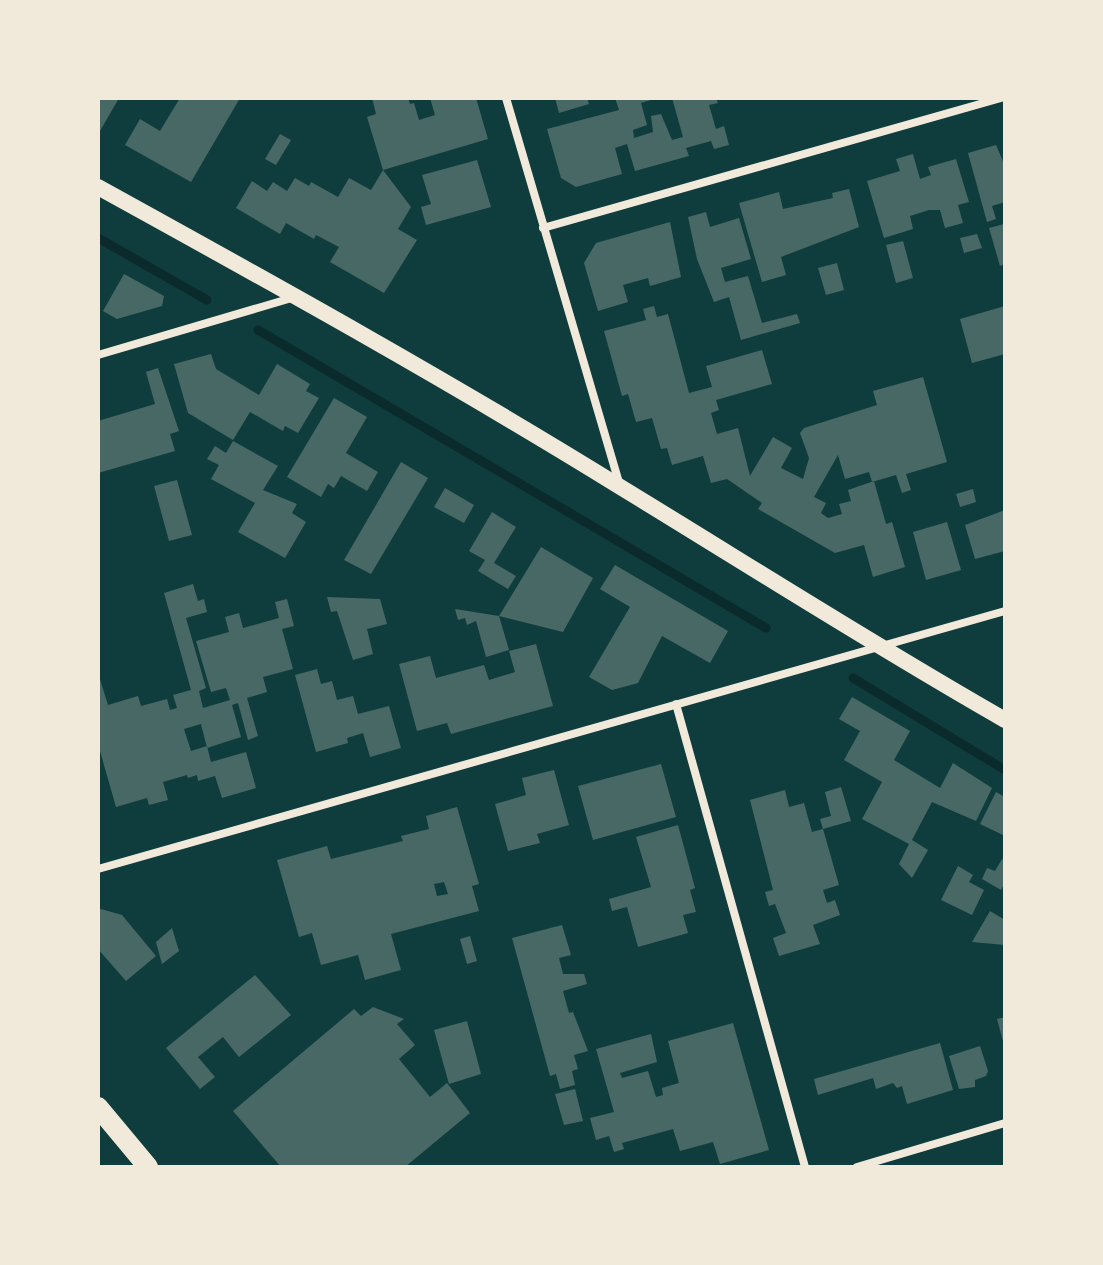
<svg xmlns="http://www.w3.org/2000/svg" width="1103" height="1265" viewBox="0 0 1103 1265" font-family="'PT Serif',serif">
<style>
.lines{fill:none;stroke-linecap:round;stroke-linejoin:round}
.stream{stroke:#0a2a2b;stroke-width:9}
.building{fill:#486865;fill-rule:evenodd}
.minor{stroke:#f1e9da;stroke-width:8}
.secondary{stroke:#f1e9da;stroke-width:16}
.primary{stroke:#f1e9da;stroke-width:20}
</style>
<rect width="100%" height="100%" fill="#0f3d3e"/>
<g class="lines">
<path class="stream" d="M98,238L207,300
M258,330L766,628
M853,678L1005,770"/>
</g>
<path class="building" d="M98,98H119L100,131L98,130Z
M180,98H240L191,182L125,145L140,119L160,131Z
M372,98H408L410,104L414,103L419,120L435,115L430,98H476L488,139L383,170L367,117L376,114Z
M555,98H587L589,104L559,113Z
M615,98H657L641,103L647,125L633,130L634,138L653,132L651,116L661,114L672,140L683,137L672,98H716L718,103L709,105L716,129L724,126L729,145L714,149L711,141L686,148L689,156L635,171L627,144L615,148L622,174L576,187L561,178L547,129L619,110Z
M280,134L291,140L276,165L265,159Z
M996,145L1005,166V202L992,206L996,219L987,222L968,153Z
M913,154L920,179L931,175L928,167L956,159L969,202L958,205L963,223L945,228L940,210H929L910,216L913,229L884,238L867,181L900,171L896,159Z
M477,160L491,207L426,225L421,207L431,204L422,175Z
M383,170L411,207L398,229L417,240L384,293L330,262L339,247L316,235L314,239L286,223L280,234L236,208L252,181L267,191L273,182L287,191L295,178L309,186L311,182L338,197L349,178L371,190Z
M849,189L859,227L781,257L786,275L762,282L739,203L779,192L783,209L833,198L832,193Z
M706,212L710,227L739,218L751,259L721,268L725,282L748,276L762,323L797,314L800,323L741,340L729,297L714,302L697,259L688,217Z
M670,222L681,277L650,286L648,278L623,285L628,302L598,311L584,263L596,243Z
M1004,224L1005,264L1000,266L989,228Z
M977,234L982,248L964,253L960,238Z
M903,241L913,278L896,283L886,245Z
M837,263L844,290L826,295L818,268Z
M124,274L164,296L162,306L117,319L103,311Z
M654,306L657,317L668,314L689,393L712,387L706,366L762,350L772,384L716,400L719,410L711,413L717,434L738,428L750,476L773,437L792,448L781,468L803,479L809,458L800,433L804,428L877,405L873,391L923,377L947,462L906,474L911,490L902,493L896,475L872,482L869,472L845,479L838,455L814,497L826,503L821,513L828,518L842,514L839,504L851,501L848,490L874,481L886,524L892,522L905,567L873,577L864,545L835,553L758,509L762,503L727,479L711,483L703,456L672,465L667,448L661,449L652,418L636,422L628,394L622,396L604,331L646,320L643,309Z
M1005,306V354L972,363L960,319Z
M211,354L216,369L259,395L277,364L310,384L306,391L319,398L298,433L285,426L283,431L250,412L233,440L188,413L174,364Z
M158,368L179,431L170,434L175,451L98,473V421L155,404L146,372Z
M334,398L367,417L346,453L378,472L367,491L341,476L334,488L328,484L321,497L287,477Z
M233,441L278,466L263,490L297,504L292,513L306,522L285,558L238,532L255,503L211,479L219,465L207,459L215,446L226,453Z
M401,462L428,478L371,574L344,560Z
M177,480L192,535L169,541L154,486Z
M445,488L474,505L464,523L434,507Z
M973,489L976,502L960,507L956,494Z
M1005,510V551L975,559L965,525Z
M492,512L516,527L494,563L516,576L508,589L478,571L485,560L469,551Z
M947,522L961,570L926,580L913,532Z
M541,547L593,578L563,632L499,616Z
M615,565L728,631L710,663L662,636L638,683L612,690L589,677L630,607L600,589Z
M193,584L198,601L204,599L207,612L186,618L206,688L199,691L203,708L230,700L226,688L211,692L196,641L229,632L225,617L239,613L243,628L279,618L275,602L287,599L294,626L282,629L293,669L263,677L267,692L247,698L258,736L248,740L238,703L232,705L241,737L207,748L201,724L184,729L191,751L207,746L211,762L246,752L256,788L222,798L215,776L198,781L197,775L188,778L187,775L163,782L168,800L149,805L147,798L116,807L98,744V673L108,705L138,696L141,706L167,699L170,710L177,708L173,695L191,690L164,593Z
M327,597L380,599L387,624L367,629L373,654L353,660L337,611L331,612Z
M455,609L499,616L509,650L486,657L476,621L467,625L465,618L458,620Z
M536,644L553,706L451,734L447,723L417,731L399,664L430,656L436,678L484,665L489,680L515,672L509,651Z
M317,669L321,684L332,681L337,700L353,696L358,714L389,706L401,748L370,757L363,733L347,738L348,743L316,752L295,675Z
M852,697L910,731L894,760L940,788L953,763L992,788L976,821L932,802L912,840L928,850L912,878L899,864L909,844L862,819L882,782L844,760L860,731L839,719Z
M661,764L676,817L593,840L578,786Z
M554,770L569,825L537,834L540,843L508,851L495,804L526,795L522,778Z
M841,787L851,821L823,829L820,819L831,816L825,792Z
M785,790L789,807L804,803L812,832L823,829L839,885L823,890L827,903L835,900L840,915L813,925L820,944L779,956L773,938L786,933L775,904L769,906L765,892L773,890L750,800Z
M996,792L1005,797V836L980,824Z
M457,807L479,884L472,886L479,911L391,934L401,970L365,980L358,955L321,965L312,933L299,937L277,860L327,846L331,859L403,841L401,836L429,829L426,816ZM444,882L448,894L437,896L434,884Z
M678,825L695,888L690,890L696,912L683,915L688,933L638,947L627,907L612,911L609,899L651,887L636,837Z
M1002,859L1005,861V883L1001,890L982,879L987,868L995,871Z
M958,866L973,875L969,882L984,890L972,915L941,900Z
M101,909L122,915L156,956L126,981L98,949V912Z
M990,911L1005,920V945L972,942Z
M562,925L571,955L559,958L563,974H584L587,984L563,991L569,1013L573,1012L588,1051L574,1055L578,1069L572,1071L575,1085L560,1089L556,1074L550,1076L512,938Z
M172,928L179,951L162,964L156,942Z
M470,936L477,961L467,964L460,939Z
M255,975L291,1015L239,1057L223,1037L198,1057L215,1077L200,1089L166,1048Z
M373,1007L404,1019L397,1024L415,1045L399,1059L430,1097L447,1083L470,1113L405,1167H281L233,1111L354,1009L361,1016Z
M1005,1017V1045H1004L997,1019Z
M467,1021L481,1074L449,1084L434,1030Z
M733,1023L769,1150L720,1164L713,1142L680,1151L673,1129L622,1143L624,1149L614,1152L609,1136L596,1140L590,1118L614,1112L596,1049L651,1034L657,1062L620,1073L622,1078L648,1071L656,1097L663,1095L662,1088L679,1083L668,1041Z
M940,1043L953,1090L907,1104L902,1086L897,1088L893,1083L876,1089L873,1078L818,1095L814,1079Z
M980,1046L988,1071L986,1076L975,1080V1087L959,1089L949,1056Z
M575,1089L583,1121L564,1125L555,1094Z"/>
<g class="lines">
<path class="minor" d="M506,98L620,486
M543,228L1001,98
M98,355L295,297
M676,704L805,1167
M98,869L1005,611
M857,1167L1005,1123"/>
<path class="secondary" d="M98,187C274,284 451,382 622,488C750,566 875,646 1005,720"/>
<path class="primary" d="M98,1107L148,1167"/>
</g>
<rect width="1103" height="1265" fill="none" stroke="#f1e9da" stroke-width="200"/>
</svg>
